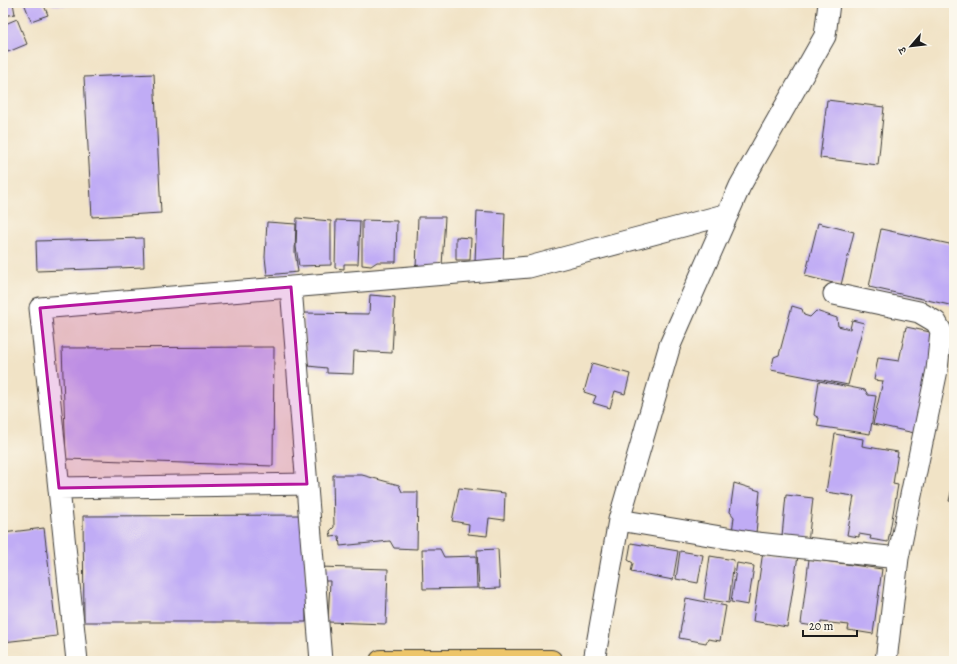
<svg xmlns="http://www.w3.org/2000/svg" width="957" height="664" viewBox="0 0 957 664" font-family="Alegreya,'Noto Serif Devanagari',serif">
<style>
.building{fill:#c0acf5}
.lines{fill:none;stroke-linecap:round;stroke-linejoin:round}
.minor-casing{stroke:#3c3a36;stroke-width:23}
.major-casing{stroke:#3c3a36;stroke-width:24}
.minor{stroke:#fff;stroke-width:21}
.major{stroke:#edc569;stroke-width:22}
.marked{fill:#b5179e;fill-opacity:0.2;stroke:#b5179e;stroke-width:3;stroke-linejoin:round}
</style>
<rect width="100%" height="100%" fill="#fbf7ec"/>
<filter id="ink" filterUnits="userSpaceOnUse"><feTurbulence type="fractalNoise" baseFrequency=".025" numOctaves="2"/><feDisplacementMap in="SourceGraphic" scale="8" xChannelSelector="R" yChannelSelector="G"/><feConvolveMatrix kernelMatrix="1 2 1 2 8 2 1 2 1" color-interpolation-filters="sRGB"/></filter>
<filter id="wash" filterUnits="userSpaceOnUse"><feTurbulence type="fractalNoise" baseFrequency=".012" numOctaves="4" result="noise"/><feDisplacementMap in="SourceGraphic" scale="16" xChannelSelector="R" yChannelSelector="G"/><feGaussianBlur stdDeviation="0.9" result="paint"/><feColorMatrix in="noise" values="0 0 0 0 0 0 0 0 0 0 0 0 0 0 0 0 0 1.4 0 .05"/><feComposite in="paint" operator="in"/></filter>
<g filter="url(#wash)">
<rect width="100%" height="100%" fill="#f1e3c6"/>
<g id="blocks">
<path class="building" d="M3,3H13L15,14L3,16Z
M24,3H43L48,15L31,21Z
M52,3H71V6L52,5Z
M17,19L27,44L8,52L3,40V25Z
M154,74L161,213L92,217L84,77Z
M827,100L884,107L878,165L820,158Z
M477,211L505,213L503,264L475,262Z
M418,217H445L442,266L416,268Z
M297,218L331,221V265L299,266L296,247Z
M336,220L360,221L358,264H344V269L335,268Z
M362,220L397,221L396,262H377L371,266L362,265Z
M267,222L296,224L295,252L298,272L267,275L265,257Z
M818,223L854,232L841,285L805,276Z
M881,229L954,245V306L869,287Z
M456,237L471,238L470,260H456Z
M143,238L144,267L37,271L36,241Z
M370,295L395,297L392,353L354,351L353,374L327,373V368L308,366L303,313L369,314Z
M792,306L802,309L804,315L810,317L816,311L837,318L838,326L850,329L852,320L864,323L848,385L771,370L774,357L779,355Z
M906,327L940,334L919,434L873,424L883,381L874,380L878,358L899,361Z
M274,347L273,466L66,459L62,348Z
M592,363L630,374L625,394L615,391L610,408L593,403L596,396L584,392Z
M819,381L865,390L868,395L876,396L870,434L817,426L819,418L814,415Z
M835,434L863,439L862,446L898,452L893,484L898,485L888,542L870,539L871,536L859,534V537L847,535L854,496L826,492Z
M333,475H362L399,485L402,492H418L417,549L394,548L390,541L340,546L339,536L331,537L330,531L334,527Z
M734,483L760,491L756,533L732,532L734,517L730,512Z
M953,484H954V502L949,501Z
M459,488L505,493L504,520L489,518L487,536L468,534L469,524L452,521Z
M786,495L813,498L808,543L782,536Z
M305,515L306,622H84L83,516Z
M44,528L57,636L3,642V533Z
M631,543L678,551L673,580L631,572L633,563L628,560Z
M422,549H440L444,557L476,556L477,588L423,589Z
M498,549L500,588L479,589L477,550Z
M680,551L703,555L698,583L676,579Z
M763,551L798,556L787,627L753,621Z
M710,556L734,560L729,603L704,599Z
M809,559L882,569L873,634L848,630L849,625L821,622L820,627L801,624Z
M737,563L754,566L748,605L731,602Z
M319,567L388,569L386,624L328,622L330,581H319Z
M686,598L726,606L720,641L708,639L706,643L679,638Z"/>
</g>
</g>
<g filter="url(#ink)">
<use href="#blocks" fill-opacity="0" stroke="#3c3a36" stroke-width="1"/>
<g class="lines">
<g class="minor-casing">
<path id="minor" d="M291,287L321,661
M834,294L919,312L936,322L941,331L937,370L898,558L886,661
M59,488L307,484
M619,520L757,543L898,558
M77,661L40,308L529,267L728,214
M594,661L619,520L670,345L740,186L825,36L829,3"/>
</g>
<g class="major-casing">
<path id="major" d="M381,661H551"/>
</g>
<use href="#minor" class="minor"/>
<use href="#major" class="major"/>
</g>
</g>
<path class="marked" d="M291,287L307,484L59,488L40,308Z"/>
<rect width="957" height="664" fill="none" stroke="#fbf7ec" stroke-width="16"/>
<g transform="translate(911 46) rotate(242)" stroke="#fbf7ec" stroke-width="3" paint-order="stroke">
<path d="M0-3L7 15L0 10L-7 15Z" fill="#1c1c1c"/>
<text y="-6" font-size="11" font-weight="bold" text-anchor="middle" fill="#1c1c1c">उ</text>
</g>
<path d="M803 630v6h54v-6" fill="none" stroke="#1c1c1c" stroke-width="2"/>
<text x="809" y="630" font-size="12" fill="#1c1c1c" stroke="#fbf7ec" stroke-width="3" paint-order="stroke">20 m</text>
</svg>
